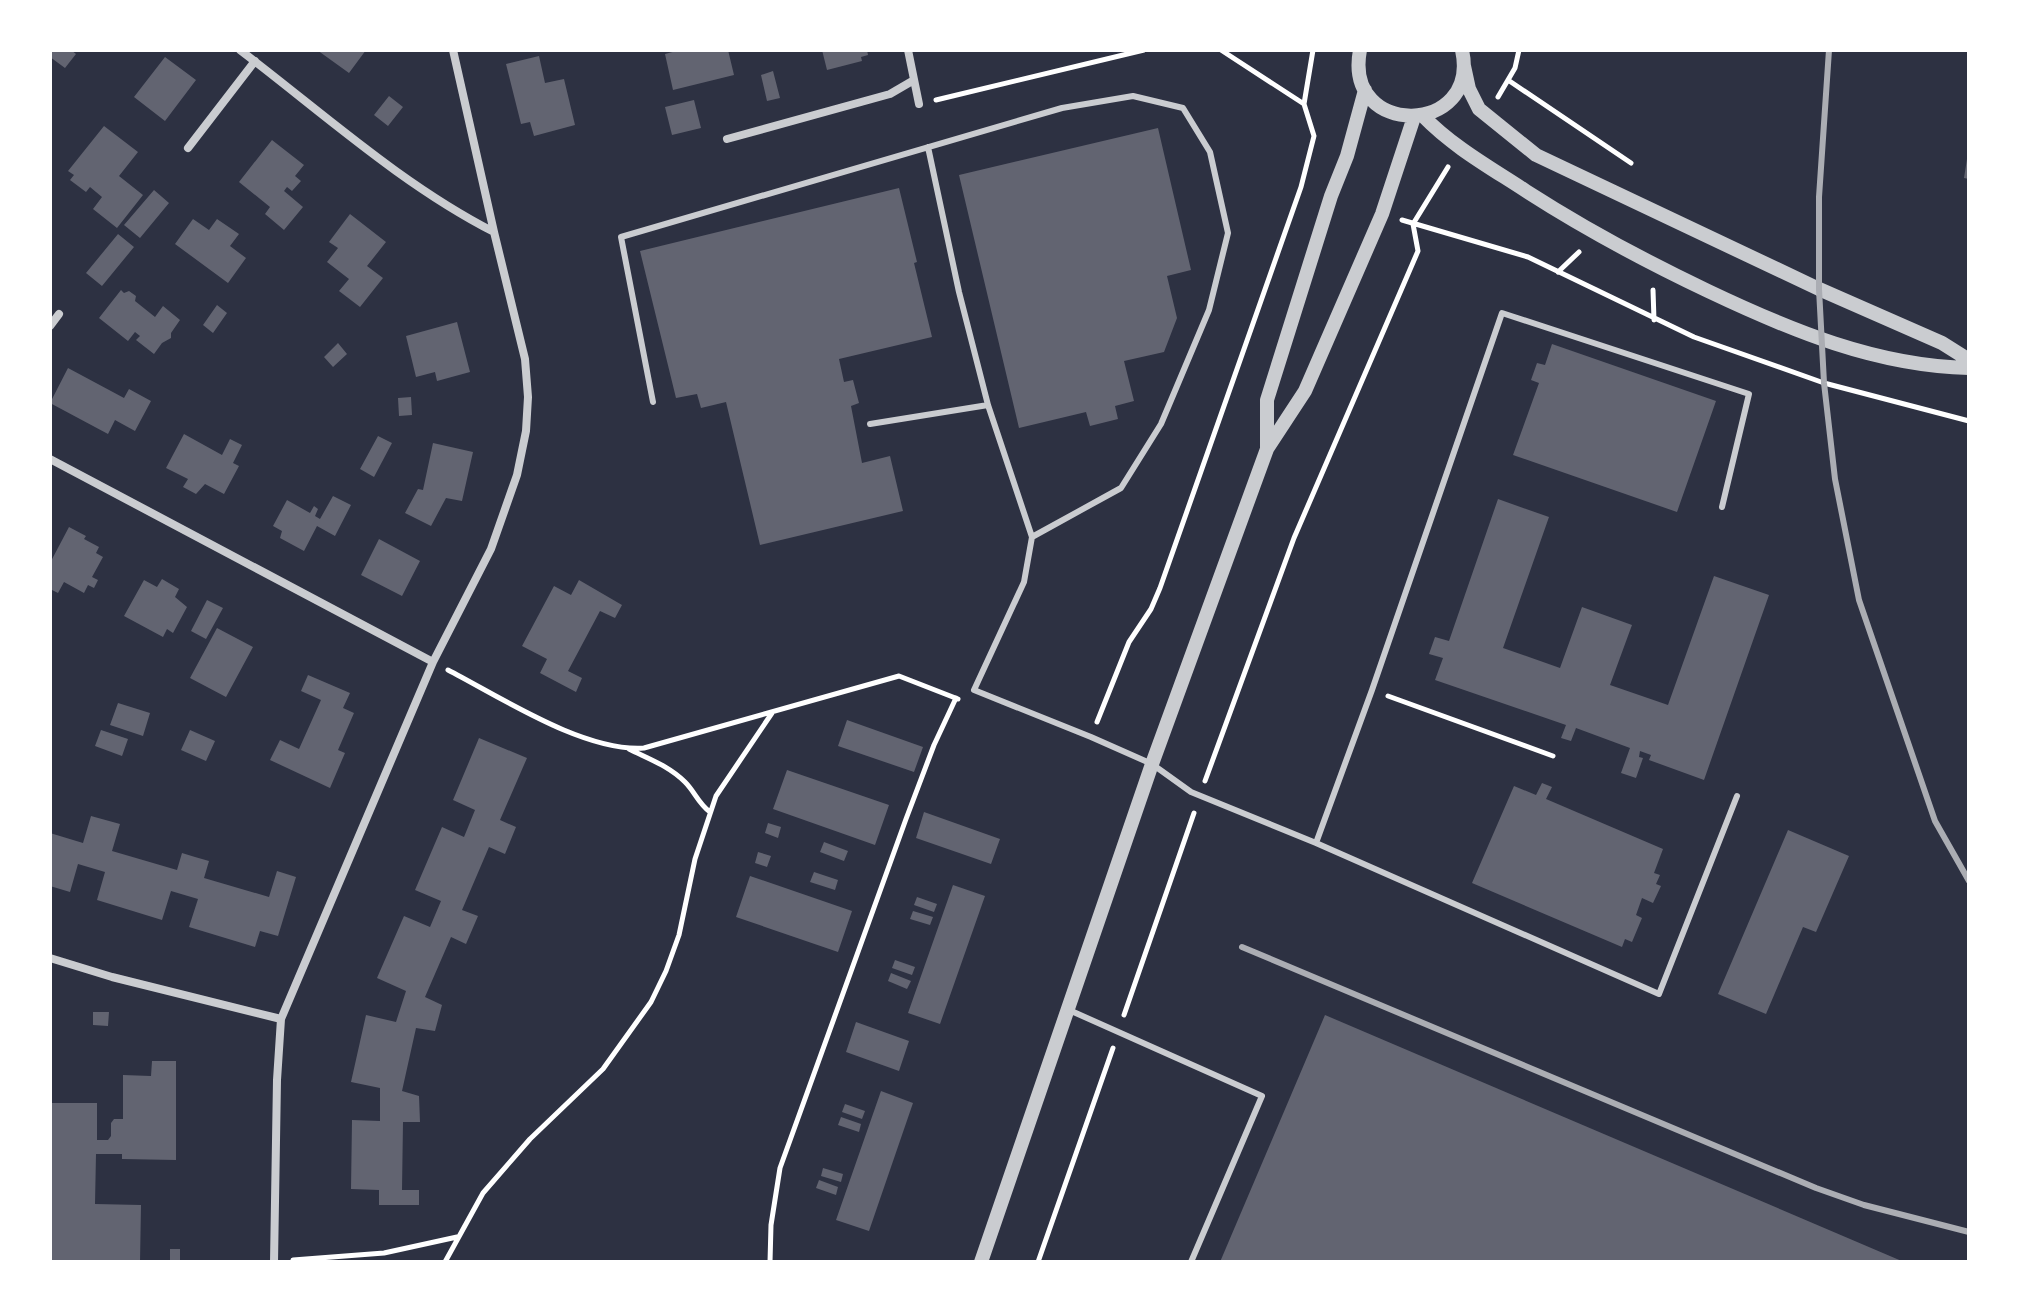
<svg xmlns="http://www.w3.org/2000/svg" width="2019" height="1312" viewBox="0 0 2019 1312" font-family="Helvetica,sans-serif">
<style>
.building{fill:#626471}
.lines{fill:none;stroke-linecap:round;stroke-linejoin:round}
.path{stroke:#fff;stroke-width:5}
.service{stroke:#caccd0;stroke-width:6}
.minor{stroke:#caccd0;stroke-width:8}
.tertiary{stroke:#caccd0;stroke-width:14}
.rail{stroke:#abadb3;stroke-width:6}
</style>
<rect width="100%" height="100%" fill="#2d3142"/>
<path class="building" d="M50,50H71L76,54L65,68L50,57Z
M317,50H366L349,73Z
M680,50H728L734,75L673,90L665,54Z
M822,50H867L868,55L861,57L862,61L827,70Z
M539,56L545,83L564,79L575,125L534,136L530,122L521,124L506,64Z
M165,57L196,80L165,121L134,97Z
M773,71L780,98L767,101L761,75Z
M389,96L403,107L388,126L374,115Z
M694,100L701,128L672,135L665,107Z
M104,126L138,152L119,176L143,195L117,228L93,209L102,197L90,187L86,192L70,180L74,175L68,171Z
M1158,128L1191,270L1167,276L1177,318L1164,352L1124,361L1134,401L1115,406L1118,419L1090,426L1086,412L1019,428L959,175Z
M272,140L304,165L295,176L301,181L292,191L287,187L284,191L303,207L284,230L265,214L270,207L239,182Z
M1967,159H1969V179L1964,178Z
M899,188L917,262L914,263L932,337L839,359L844,382L853,380L859,403L851,406L862,463L890,456L903,511L760,545L726,402L701,408L697,394L676,398L640,251Z
M154,190L169,203L140,238L124,225Z
M350,214L386,242L367,266L383,278L360,307L339,291L349,279L327,262L338,248L329,242Z
M193,219L209,230L217,219L239,234L230,246L246,258L228,283L175,244Z
M118,234L134,247L102,286L86,273Z
M121,290L124,293L129,291L136,296L135,301L155,317L163,306L180,320L171,333V338L162,343L154,354L136,340L140,336L135,332L128,341L99,318Z
M217,305L227,313L213,333L203,325Z
M457,322L470,372L437,381L435,372L416,377L406,336Z
M338,343L347,354L333,367L324,357Z
M1552,344L1716,401L1677,512L1513,455L1539,383L1531,380L1537,363L1545,365Z
M68,368L124,398L129,389L151,401L135,431L115,420L108,434L50,403Z
M411,397L412,415L399,416L398,398Z
M184,434L222,455L230,439L242,445L233,463L239,466L224,494L205,484L196,494L183,487L188,479L166,468Z
M378,436L392,443L374,477L360,469Z
M433,443L473,452L462,501L446,498L431,526L405,513L418,489L423,490Z
M333,496L351,505L335,536L317,526L304,551L280,538L282,531L273,526L287,500L310,513L314,506L318,509L315,516L320,519Z
M1498,499L1549,517L1503,648L1560,668L1582,607L1632,625L1610,685L1668,705L1714,576L1769,595L1704,780L1649,760L1651,755L1640,751L1639,757L1643,758L1636,778L1621,773L1630,748L1576,728L1571,741L1561,738L1566,725L1435,680L1443,658L1429,654L1435,637L1449,641Z
M69,527L86,536L84,539L99,547L96,553L103,557L92,577L98,580L94,588L88,585L84,593L64,582L58,593L50,589V563Z
M379,539L420,561L402,596L361,575Z
M162,579L179,589L175,597L187,607L173,633L167,629L163,637L124,616L144,580L157,587Z
M579,580L622,605L615,618L600,611L568,671L582,678L576,692L540,673L547,659L522,646L554,586L571,595Z
M207,600L223,608L206,639L191,631Z
M217,628L253,647L226,697L190,678Z
M308,675L350,693L343,708L354,713L338,750L345,753L330,788L270,760L280,740L299,749L321,700L301,691Z
M118,703L150,713L143,736L110,725Z
M847,720L923,747L914,772L838,746Z
M101,730L128,739L122,756L95,746Z
M190,730L215,741L206,761L181,750Z
M479,738L527,758L500,820L516,827L505,854L489,847L462,910L478,916L466,944L451,937L425,997L442,1005L435,1031L416,1028L402,1091L419,1096L420,1122H403L402,1190H419V1205H379V1190L351,1189L352,1120L380,1121V1088L351,1082L366,1015L396,1022L406,991L377,978L404,916L430,927L441,901L415,890L442,827L464,837L475,810L453,800Z
M787,770L889,805L875,845L773,809Z
M1542,783L1552,787L1546,799L1663,849L1654,873L1660,875L1656,884L1661,886L1653,903L1642,898L1636,915L1642,918L1632,942L1625,939L1622,947L1472,883L1514,786L1536,795Z
M924,812L1000,839L991,864L916,838Z
M91,816L120,824L112,851L177,870L182,853L195,857L209,861L204,878L269,897L277,871L296,877L278,936L260,931L255,947L189,927L198,899L171,891L162,920L97,900L105,872L78,864L70,892L50,886V833L83,843Z
M768,823L781,827L778,838L765,833Z
M1788,830L1849,856L1816,932L1803,927L1766,1014L1718,994Z
M824,842L848,851L844,861L820,852Z
M758,852L771,856L767,867L755,863Z
M814,872L838,880L835,890L810,882Z
M750,876L852,911L838,952L736,917Z
M953,885L985,896L940,1024L908,1013Z
M917,897L937,904L934,912L914,905Z
M913,911L933,917L930,925L910,919Z
M895,960L915,967L912,975L892,968Z
M891,973L911,981L907,989L888,981Z
M93,1012H109L108,1026L93,1025Z
M1325,1015L1904,1262H1220Z
M856,1022L909,1041L899,1071L846,1052Z
M152,1061H176V1160L122,1159V1154H96L95,1204L141,1205L140,1262H50V1103H97V1140H108L111,1136V1123L114,1119H123V1075L151,1076Z
M881,1091L913,1103L869,1231L836,1220Z
M845,1104L865,1111L862,1119L842,1112Z
M841,1117L861,1124L859,1132L838,1125Z
M823,1168L843,1174L841,1182L821,1176Z
M819,1180L838,1187L836,1195L816,1188Z
M170,1249H180V1262H170Z"/>
<g class="lines">
<path class="path" d="M1508,80L1631,163
M1498,97L1515,68L1519,50
M936,100L1144,50
M1304,104L1313,50
M1402,220L1528,257L1694,337L1824,383L1969,421
M1558,272L1579,252
M1653,290L1654,320
M448,670C502,698 584,752 644,748L899,676L958,699
M1388,696L1553,756
M1097,722L1129,642L1151,609L1160,588L1301,187L1314,136L1304,104L1221,50
M629,749C649,759 669,766 685,782C695,792 698,803 710,812
M1205,781L1294,538L1418,251L1413,224L1448,167
M1124,1015L1194,813
M293,1260L384,1253L457,1237
M445,1262L483,1193L530,1139L603,1069L651,1002L666,971L679,935L695,859L716,796L772,713
M770,1262L771,1225L780,1168L906,819L934,745L956,698
M1038,1262L1113,1048"/>
<path class="service" d="M928,147L959,292L988,405L1032,537
M653,402L621,237L1062,108L1133,96L1183,108L1210,152L1228,233L1209,310L1161,424L1121,488L1032,537L1024,582L974,690L1091,737L1152,764L1191,792L1316,843
M870,424L988,405
M1722,507L1749,394L1502,313L1372,690L1316,843L1659,994L1737,796
M1069,1010L1262,1096L1191,1262"/>
<path class="minor" d="M240,50C323,113 402,185 494,232L525,359L528,397L526,431L517,475L491,549L433,662L281,1019L277,1080L274,1262
M453,50L494,232
M908,50L919,104
M727,139L890,94L914,80
M188,148L255,61
M50,326L59,314
M50,459L433,662
M50,958L112,977L281,1019"/>
<path class="tertiary" d="M1360,50C1343,139 1481,136 1462,50
M1464,66L1469,89L1479,109L1536,155L1819,289L1942,343L1969,360
M1423,116C1453,147 1491,168 1526,191C1585,229 1645,261 1708,291C1790,330 1876,366 1969,368
M1267,449V400L1331,196L1347,156L1365,90
M981,1262L1152,764L1267,449L1305,391L1382,214L1414,117"/>
<path class="rail" d="M1829,50L1819,197V289L1824,383L1835,479L1859,600L1935,821L1969,881
M1242,947L1816,1188L1864,1205L1969,1232"/>
</g>
<rect width="2019" height="1312" fill="none" stroke="#ffffff" stroke-width="104"/>
</svg>
